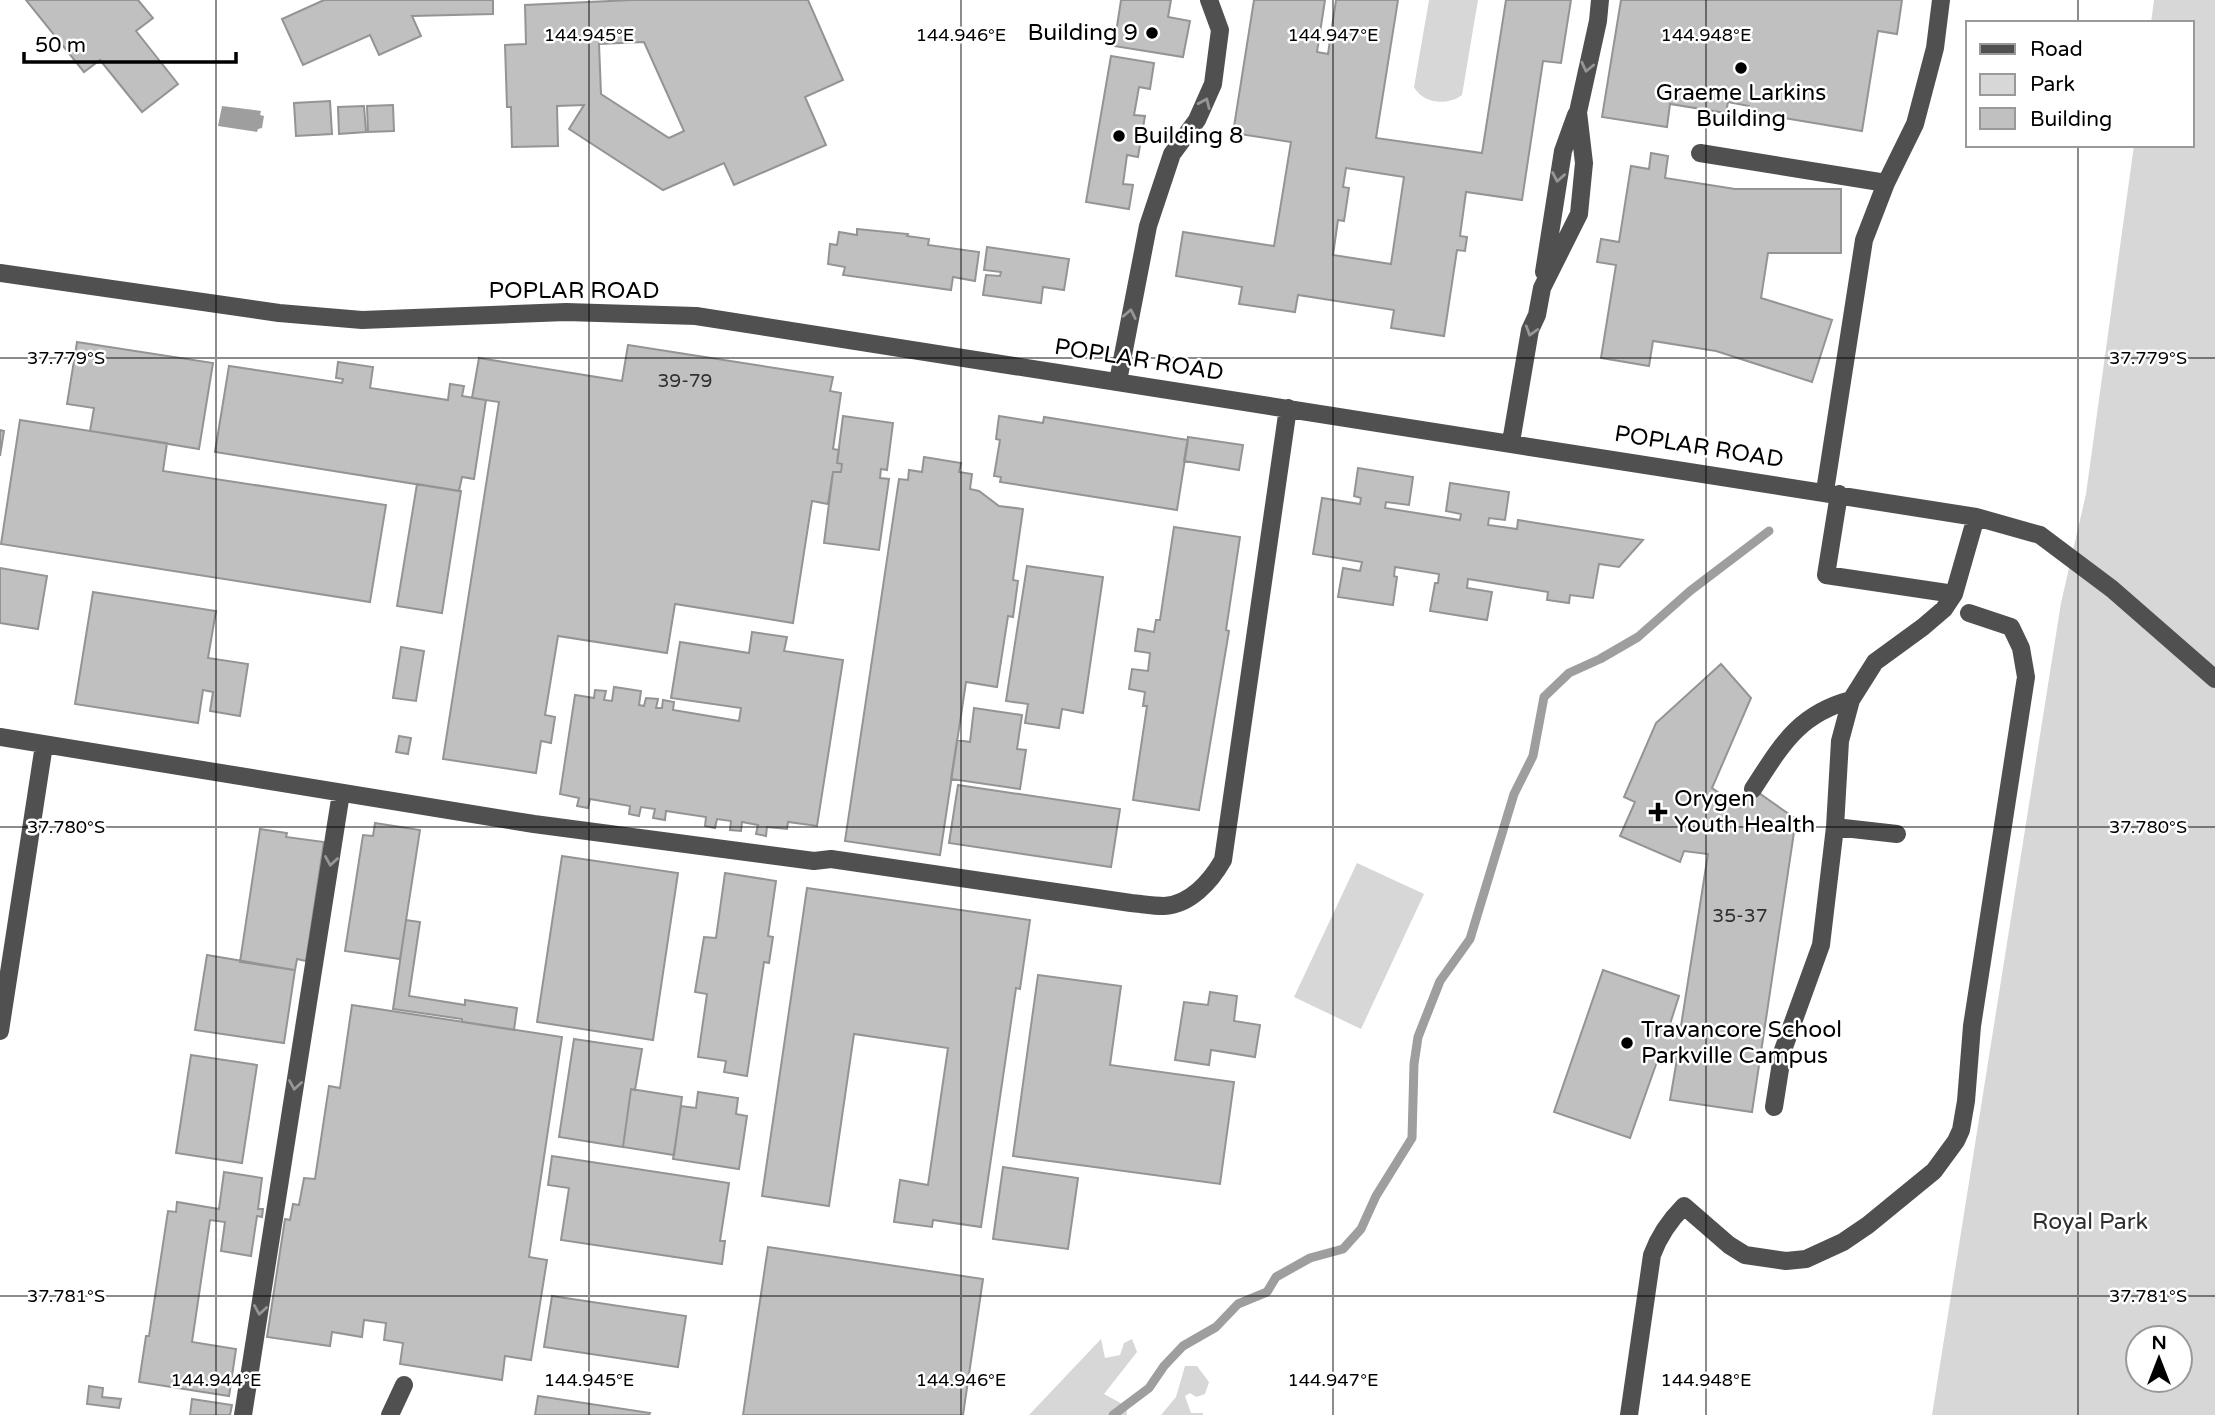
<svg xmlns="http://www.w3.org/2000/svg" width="2215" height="1415" viewBox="0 0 2215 1415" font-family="'Varela Round',sans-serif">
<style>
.green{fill:#d7d7d7;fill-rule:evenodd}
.water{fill:#9e9e9e}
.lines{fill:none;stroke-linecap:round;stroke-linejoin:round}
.stream{stroke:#9e9e9e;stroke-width:9}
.building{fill:#c0c0c0;stroke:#949494;stroke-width:2;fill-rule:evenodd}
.minor{stroke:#505050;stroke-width:18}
.oneway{stroke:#969696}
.ticks{fill:none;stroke:#000;stroke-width:2;stroke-opacity:0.45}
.poi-dot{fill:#000;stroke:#fff;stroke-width:2.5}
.labels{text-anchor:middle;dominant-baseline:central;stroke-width:5;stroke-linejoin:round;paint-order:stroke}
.number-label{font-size:19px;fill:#303030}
.poi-label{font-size:23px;fill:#000;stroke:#fff;text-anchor:start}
.street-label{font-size:23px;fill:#000;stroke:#fff}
.park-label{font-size:23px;fill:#2e2e2e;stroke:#fff}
.ticks-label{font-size:18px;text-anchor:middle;fill:#000;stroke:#fff;stroke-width:5;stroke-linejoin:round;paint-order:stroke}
</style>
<rect width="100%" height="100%" fill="#fff"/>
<path class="green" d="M1429,0H1478L1462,95C1448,106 1423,104 1414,87Z
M2154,0H2215V1415H1932L2061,603L2086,494L2134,145H2192V23H2151ZM2138,1338H2180V1380H2138Z
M1357,863L1424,894L1361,1029L1294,997Z
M1101,1339L1105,1358L1120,1355L1124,1343L1132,1339L1137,1352L1104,1394L1126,1406L1127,1415H1029Z
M1185,1366H1197L1209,1382L1205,1394L1196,1397L1190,1393L1185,1396L1191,1413H1203V1415H1161L1176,1397Z"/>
<path class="water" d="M222,106L261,111L260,115L264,116L262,128L258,129L257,132L218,126Z"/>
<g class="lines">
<path class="stream" d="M1113,1415L1149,1388L1164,1366L1183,1346L1216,1327L1238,1304L1267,1292L1276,1277L1310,1258L1343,1249L1361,1229L1376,1196L1412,1138L1414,1064L1418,1037L1440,981L1470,939L1514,794L1533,756L1544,697L1569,673L1600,659L1638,637L1690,591L1769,531"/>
</g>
<path class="building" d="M26,0H138L153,18L136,31L178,84L142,112L100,60L84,72Z
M324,0H493V14L412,16L421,36L379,55L370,35L303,65L282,19Z
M631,0H808L843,80L805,97L826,145L734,185L724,163L663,190L569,129L584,105L557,106L558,146L512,147L511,107H507L505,45L526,44L525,5ZM644,42L684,131L669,138L601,94L599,44Z
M1121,0H1171L1168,17L1190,21L1183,57L1114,46Z
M1254,0H1325L1317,52L1328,54L1336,0H1398L1376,138L1482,153L1506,0H1571L1561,63L1543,61L1522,200L1466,192L1460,236L1467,237L1465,251L1457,250L1444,336L1391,328L1394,310L1298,295L1295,312L1239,304L1242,287L1176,276L1183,232L1274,246L1291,142L1233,133ZM1346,168L1404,177L1391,264L1333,255L1338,220L1344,221L1349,188L1343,187Z
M1621,0H1902L1897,34L1878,31L1862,131L1748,112L1749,106L1728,102L1726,113L1670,104L1667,127L1602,117Z
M1111,56L1154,63L1150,89L1139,87L1134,115L1145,116L1138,157L1127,155L1123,184L1133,185L1129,209L1086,202Z
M330,101L332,134L296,136L294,103Z
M393,105L394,131L368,132L367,106Z
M364,106L366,132L339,134L338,107Z
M1651,153L1668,156L1665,178L1735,189H1841V253H1768L1761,298L1832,320L1812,382L1716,351L1653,341L1649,366L1601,358L1616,265L1597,262L1601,239L1619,242L1631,166L1649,169Z
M857,229L908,234L907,236L929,239L928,245L979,252L975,281L953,277L951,290L843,275L845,267L828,264L830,244L837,245L839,232L857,235Z
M987,247L1069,259L1064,290L1043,287L1041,303L983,295L986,275L1000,276L1001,272L984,270Z
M77,342L213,363L199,449L90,431L94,408L67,404Z
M628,345L833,377L830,391L841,393L833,449L839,450L837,463L842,464L841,472H833L828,504L812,501L793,623L675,604L667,653L558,636L545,715L555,717L551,743L541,741L536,773L443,759L499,402L472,398L479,358L622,381Z
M338,362L373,367L370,388L448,400L450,384L464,386L462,396L486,400L474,479L462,477L459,491L215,452L229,366L342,383L343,379L336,378Z
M843,416L893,423L887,470L881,469L880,478L889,479L879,550L824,543L833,472H841L842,464L837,463Z
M999,416L1043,423L1044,417L1188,440L1177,510L1000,482L1001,477L994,476L1000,440L996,439Z
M20,420L167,443L163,471L386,505L370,602L1,544Z
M0,430L4,431L0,456Z
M1188,437L1243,445L1239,470L1184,461Z
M924,457L961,463L959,472L972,474L970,489L979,491L999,506L1023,509L1013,580L1018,581L1013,617L1008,616L997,687L966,682L940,855L845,841L899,479L908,480L909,470L922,472Z
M1358,468L1413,477L1409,505L1386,502L1385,508L1460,520L1461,514L1446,511L1450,483L1509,492L1505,520L1489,518L1488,525L1517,529L1518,520L1643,540L1619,567L1599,564L1593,598L1570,595L1569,603L1547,600L1548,592L1468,579L1467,588L1492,592L1487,620L1430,611L1435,583H1438L1439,574L1395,567L1394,576L1397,577L1393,605L1338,597L1343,568L1360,571L1362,562L1313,554L1322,498L1360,504L1361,498L1354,496Z
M417,484L461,491L442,613L397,606Z
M1174,527L1240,537L1226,630L1229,631L1199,810L1133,800L1147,706H1143L1145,692L1129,689L1132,669L1148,671L1150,653L1135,651L1138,629L1154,632L1156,620H1160Z
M1027,566L1103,577L1083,713L1062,709L1059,728L1025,723L1028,704L1006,701Z
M0,568L47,576L38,629L0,623Z
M93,592L216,611L208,658L248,664L240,716L210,711L213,692L203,690L198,723L75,704Z
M752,632L787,637L784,651L843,660L817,826L788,822L787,829L767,827L766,836L756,834L758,825L742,822L741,831L730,830L731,821L717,819L715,828L705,826L706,817L666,811L665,820L653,818L655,809L641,807L639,816L629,814L630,806L590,799L588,808L577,806L579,798L560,794L575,695L594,698L595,690L606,691L604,700L612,701L614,687L641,691L639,705L644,706L646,698L658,699L656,708H662L663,700L674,702L673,710L739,721L741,708L671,698L680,642L749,653Z
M401,647L424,651L416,701L393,698Z
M1721,664L1751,698L1712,788L1740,807L1753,789L1796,819L1752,1112L1670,1100L1677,1059L1659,1056L1630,1138L1554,1112L1603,970L1679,996L1670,1024L1681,1026L1708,854L1684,851L1680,862L1620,836L1635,802L1624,797L1656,723Z
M974,708L1022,715L1017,749L1026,750L1020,789L951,779L957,740L970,742Z
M399,736L411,738L408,754L396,752Z
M958,785L1120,809L1111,867L949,843Z
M375,823L420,830L400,959L345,951L363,835L373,836Z
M260,829L287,833L286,837L324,842L306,961L297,959L295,970L240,962Z
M562,856L678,873L653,1040L537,1022Z
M725,873L776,881L768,936L773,937L769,963L764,962L747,1076L724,1072L726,1061L698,1057L707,994L695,992L704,937L716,938Z
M807,888L1030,920L1020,989L1016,988L981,1227L933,1220L932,1227L894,1222L900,1180L928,1185L948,1048L854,1034L829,1206L762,1196Z
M406,920L420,922L409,996L465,1005V1000L517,1008L514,1030L462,1022V1019L393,1009Z
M207,955L295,970L284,1043L195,1030Z
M1038,975L1121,986L1110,1065L1234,1082L1220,1184L1013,1156Z
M1210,992L1237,996L1234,1021L1260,1025L1255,1057L1211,1050L1209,1065L1175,1060L1184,1002L1208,1005Z
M352,1005L562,1037L529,1257L547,1260L531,1360L505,1356L502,1380L400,1364L403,1343L384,1340L386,1323L364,1320L362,1337L332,1332L330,1346L267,1337L285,1219L290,1220L293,1204L299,1205L304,1178L315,1179L329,1086L340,1088Z
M574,1039L642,1049L635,1090L631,1089L623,1147L559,1137Z
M191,1055L257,1065L242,1163L176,1153Z
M631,1089L682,1097L674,1155L623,1147Z
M698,1092L738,1098L736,1114L747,1116L739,1169L673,1159L681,1106L696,1108Z
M552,1156L729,1183L720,1241H725L722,1264L561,1240L569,1188L548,1185Z
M1003,1167L1078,1178L1068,1249L993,1239Z
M224,1172L262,1178L258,1209H263L262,1217L257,1216L251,1256L221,1251L225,1222L210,1220L192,1342L236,1349L229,1396L139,1382L146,1336H149L168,1211L176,1212L177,1202L219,1209Z
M768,1247L983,1279L963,1415H743Z
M552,1296L686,1316L678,1367L544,1347Z
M89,1386L103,1388L102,1397L121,1399L119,1408L87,1404Z
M538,1396L650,1413L649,1415H535Z
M192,1399L232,1405L230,1415H190Z"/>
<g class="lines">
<path class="minor" d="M1700,153L1886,183
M1544,272L1563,151L1576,115
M0,273L279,313L362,320L566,312L696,316L1976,517L2040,535L2112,589L2215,679
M1118,381L1148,226L1172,154L1197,120L1213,84L1220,30L1209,0
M1511,442L1530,330L1537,315L1542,288L1579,214L1584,163L1578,112L1598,21L1600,0
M1825,491L1864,240L1886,183L1915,124L1935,48L1941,0
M1839,494L1826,575L1954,594
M0,737L534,824L814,861L831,859L1131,903C1142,904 1153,906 1164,906C1190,905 1211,881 1223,860L1288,408
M1753,789C1781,746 1798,714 1851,700
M1835,827L1897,834
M0,1031L44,745
M1774,1107L1783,1050L1821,945L1835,827L1840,741L1851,700L1875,662L1923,627L1944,609L1954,594L1976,517
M243,1415L341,793
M390,1415L404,1385
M1629,1415L1652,1255C1659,1236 1669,1221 1684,1206L1729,1245L1745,1255L1786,1261L1806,1259L1843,1242L1868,1225L1934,1171L1956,1141L1961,1130L1966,1101L1972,1026L2026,677L2021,648L2011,627L1969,613"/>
</g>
<defs><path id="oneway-chevron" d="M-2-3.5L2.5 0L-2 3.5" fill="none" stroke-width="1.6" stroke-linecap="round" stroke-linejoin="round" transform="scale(1.75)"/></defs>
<g class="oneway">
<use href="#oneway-chevron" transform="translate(1587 67) rotate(103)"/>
<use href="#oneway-chevron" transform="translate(1205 103) rotate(-66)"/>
<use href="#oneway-chevron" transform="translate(1558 177) rotate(100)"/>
<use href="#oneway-chevron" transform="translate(1130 314) rotate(-79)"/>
<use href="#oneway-chevron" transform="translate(1531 331) rotate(107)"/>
<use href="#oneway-chevron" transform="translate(331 861) rotate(99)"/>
<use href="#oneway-chevron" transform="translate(295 1085) rotate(99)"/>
<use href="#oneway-chevron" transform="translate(260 1310) rotate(99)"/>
</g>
<path class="ticks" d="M216,0V1415M589,0V1415M961,0V1415M1333,0V1415M1706,0V1415M2078,0V23M2078,145V1415M0,358H2215M0,827H2215M0,1296H2215"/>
<g class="poi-dot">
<circle cx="1152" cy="33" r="7"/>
<circle cx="1741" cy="68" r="7"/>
<circle cx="1119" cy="136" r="7"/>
<path d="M1654.5 801.5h7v7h7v7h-7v7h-7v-7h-7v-7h7z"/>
<circle cx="1627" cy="1043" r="7"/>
</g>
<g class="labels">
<g class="number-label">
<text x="685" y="381">39-79</text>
<text x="1740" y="916">35-37</text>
</g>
<g class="poi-label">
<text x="1138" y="33" text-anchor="end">Building 9</text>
<text x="1741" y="93" text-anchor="middle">Graeme Larkins<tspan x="1741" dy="26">Building</tspan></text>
<text x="1133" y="136">Building 8</text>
<text x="1674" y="799">Orygen<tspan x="1674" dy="26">Youth Health</tspan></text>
<text x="1641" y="1030">Travancore School<tspan x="1641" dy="26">Parkville Campus</tspan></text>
</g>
<g class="street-label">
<text x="574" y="291">POPLAR ROAD</text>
<text transform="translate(1139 360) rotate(9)">POPLAR ROAD</text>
<text transform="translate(1699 447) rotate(9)">POPLAR ROAD</text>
</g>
<g class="park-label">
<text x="2090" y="1222">Royal Park</text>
</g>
</g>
<g class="ticks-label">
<text x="589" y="41">144.945°E</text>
<text x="961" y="41">144.946°E</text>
<text x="1333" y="41">144.947°E</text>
<text x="1706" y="41">144.948°E</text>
<text x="66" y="364">37.779°S</text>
<text x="2148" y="364">37.779°S</text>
<text x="66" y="833">37.780°S</text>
<text x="2148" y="833">37.780°S</text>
<text x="66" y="1302">37.781°S</text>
<text x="2148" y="1302">37.781°S</text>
<text x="216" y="1386">144.944°E</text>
<text x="589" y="1386">144.945°E</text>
<text x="961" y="1386">144.946°E</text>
<text x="1333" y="1386">144.947°E</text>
<text x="1706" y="1386">144.948°E</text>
</g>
<rect x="1966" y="21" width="228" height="126" fill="#ffffff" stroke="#999999" stroke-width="2"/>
<rect x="1980" y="44" width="35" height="10" fill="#505050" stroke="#999999" stroke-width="2"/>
<text x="2030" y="56" font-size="21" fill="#000000">Road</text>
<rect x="1980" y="74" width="35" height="21" fill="#d7d7d7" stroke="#999999" stroke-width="2"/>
<text x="2030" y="91" font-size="21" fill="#000000">Park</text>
<rect x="1980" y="108" width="35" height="21" fill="#c0c0c0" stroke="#999999" stroke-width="2"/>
<text x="2030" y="126" font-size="21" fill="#000000">Building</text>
<g transform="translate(2159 1359)"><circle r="33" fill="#ffffff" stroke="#999999" stroke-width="2"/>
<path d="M0-5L12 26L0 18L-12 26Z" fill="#000000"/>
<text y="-10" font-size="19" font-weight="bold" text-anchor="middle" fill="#000000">N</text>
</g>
<path d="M24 52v10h212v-10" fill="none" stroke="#000000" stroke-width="3.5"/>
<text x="35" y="52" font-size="21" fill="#000000" stroke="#ffffff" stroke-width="5" paint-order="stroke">50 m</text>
</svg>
